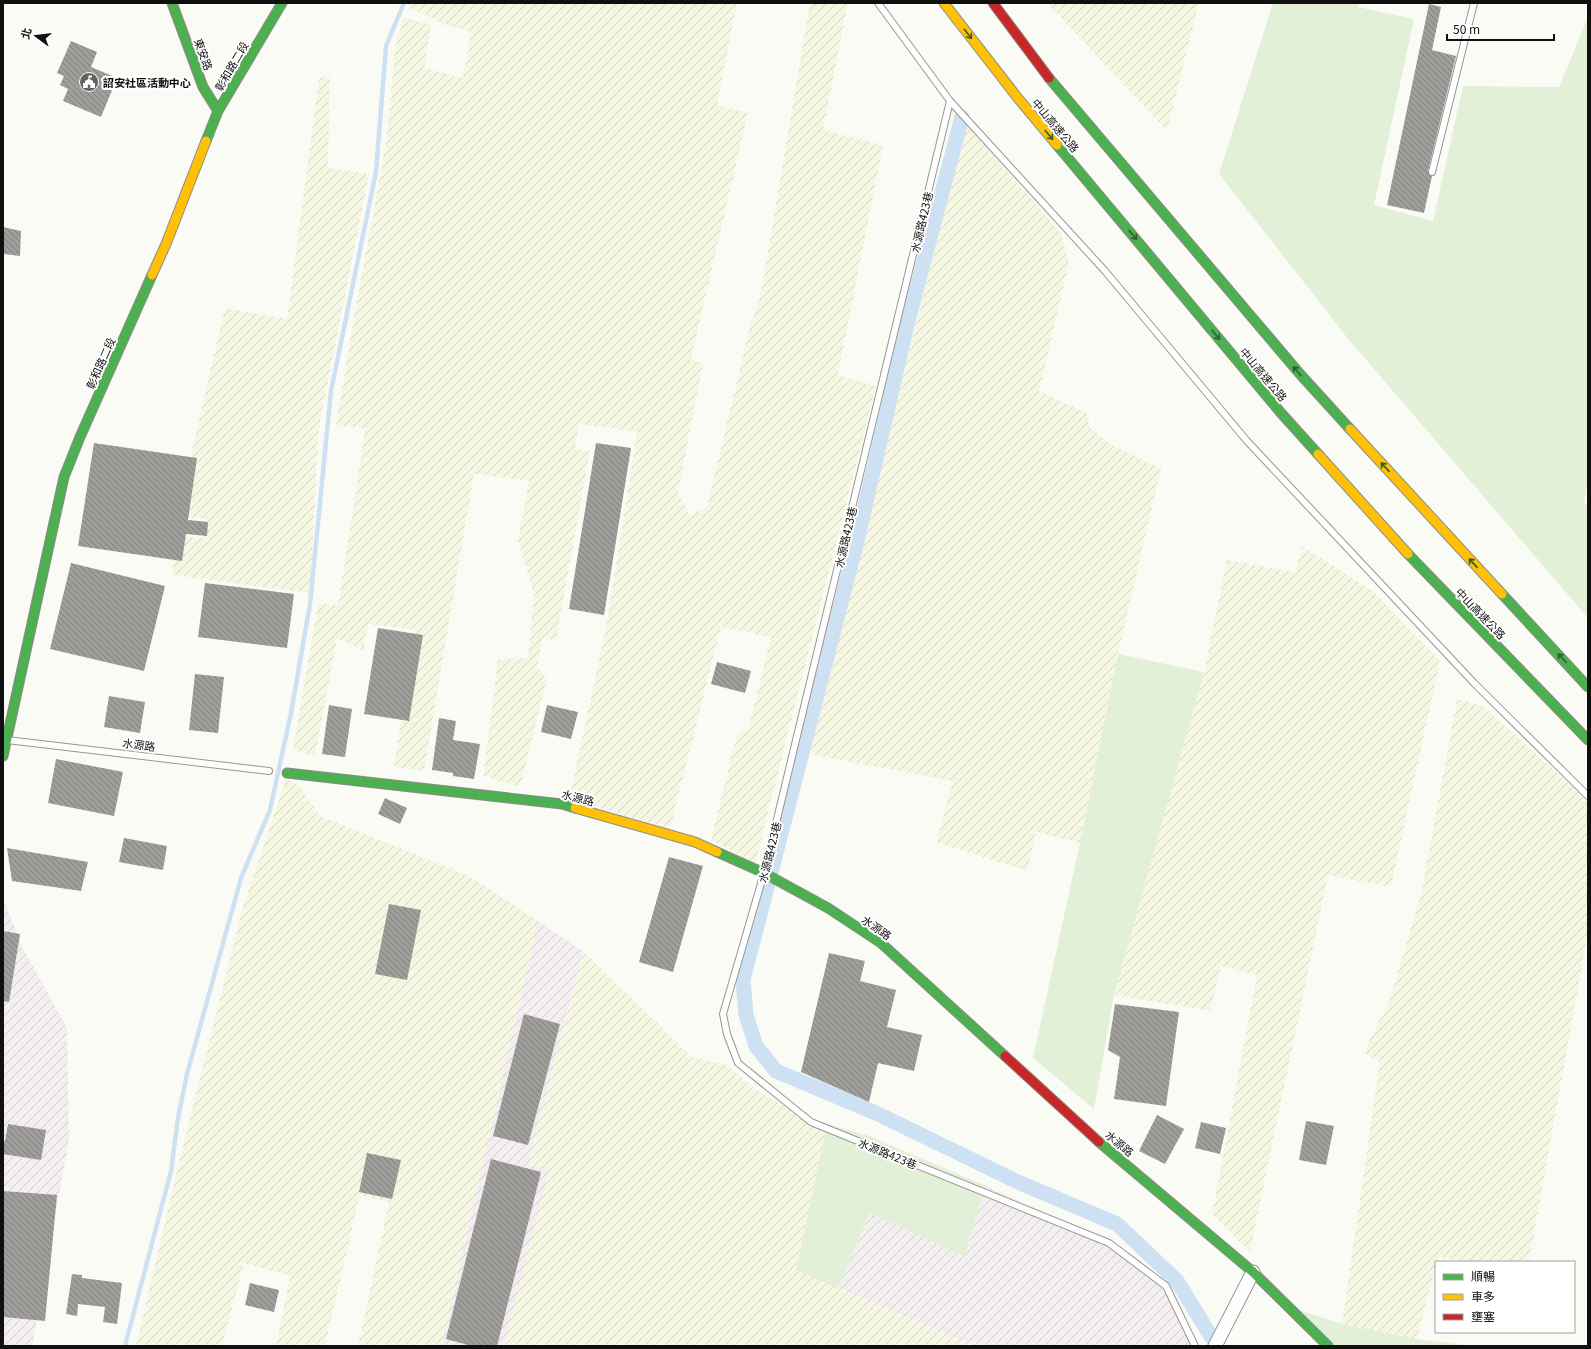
<svg xmlns="http://www.w3.org/2000/svg" width="1591" height="1349" viewBox="0 0 1591 1349" font-family="Georgia,'Noto Sans TC',serif">
<style>
.industrial{fill:url(#industrial-furrows)}
.farmland{fill:url(#farmland-furrows)}
.grass{fill:#e2f0d7}
.lines{fill:none;stroke-linecap:round;stroke-linejoin:round}
.stream{stroke:#cee1f3;stroke-width:4.5}
.canal{stroke:#cee1f3;stroke-width:15}
.building{fill:url(#building-back-hatch)}
.lane-casing{stroke:#969694;stroke-width:8}
.street-casing{stroke:#969694;stroke-width:15}
.fast-casing{stroke:#8c8c8a;stroke-width:11}
.slow-casing{stroke:#8c8c8a;stroke-width:11}
.jam-casing{stroke:#8c8c8a;stroke-width:11}
.lane{stroke:#fefefe;stroke-width:6}
.street{stroke:#fefefe;stroke-width:13}
.fast{stroke:#4caf50;stroke-width:9}
.slow{stroke:#ffc107;stroke-width:9}
.jam{stroke:#c62828;stroke-width:9}
.oneway{stroke:#2e6030}
.labels{text-anchor:middle;dominant-baseline:central;stroke-width:4;stroke-linejoin:round;paint-order:stroke}
.street-label{font-size:11px;fill:#101010;stroke:#fff}
.poi-label{font-size:11px;font-weight:bold;fill:#101010;stroke:#fff;text-anchor:start}
</style>
<defs>
<pattern id="industrial-furrows" width="10" height="10" patternUnits="userSpaceOnUse"><rect width="10" height="10" fill="#f3eff1"/><path d="M-1 1l2-2M0 10L10 0M9 11l2-2" fill="none" stroke="#cfccce"/></pattern>
<pattern id="farmland-furrows" width="10" height="10" patternUnits="userSpaceOnUse"><rect width="10" height="10" fill="#f6f7e3"/><path d="M-1 1l2-2M0 10L10 0M9 11l2-2" fill="none" stroke="#d2d3c2"/></pattern>
<pattern id="building-back-hatch" width="6" height="6" patternUnits="userSpaceOnUse"><rect width="6" height="6" fill="#9f9e9b"/><path d="M-1 5l2 2M0 0l6 6M5-1l2 2" fill="none" stroke="#807f7d"/></pattern>
</defs>
<rect width="100%" height="100%" fill="#fbfbf6"/>
<path class="industrial" d="M3,898L22,947L67,1028L69,1139L32,1346H3Z
M538,921L583,951L528,1165L550,1169L504,1346H441Z
M986,1186L1098,1237L1159,1285L1186,1320L1196,1346H975L838,1288L870,1213L964,1256Z"/>
<path class="farmland" d="M409,3H737L717,105L748,113L691,359L703,364L678,492L690,516L707,507L750,326L760,297L810,3H848L823,130L883,145L838,375L876,386L755,864L711,840L737,734L748,729L771,637L721,627L670,829L569,799L606,628L637,432L579,424L575,449L590,451L556,640L542,638L537,667L547,679L520,787L483,776L498,660L528,658L534,594L518,541L529,481L474,474L424,771L394,767L415,630L368,624L364,650L337,639L315,756L293,750L318,604L338,605L361,458L365,428L336,426L351,334L387,137L395,47L404,17L431,25L424,68L463,78L471,32L443,24L408,7Z
M1047,3H1199L1167,131Z
M330,75L328,168L369,174L319,427L310,593L172,575L176,536L203,538L206,519L182,517L193,446L225,308L287,319L319,78Z
M966,124L1061,233L1069,264L1039,391L1088,414L1089,427L1110,444L1161,469L1118,654L1080,843L1036,832L1027,871L936,842L953,781L808,754Z
M1302,546L1373,591L1440,661L1391,887L1328,875L1250,1252L1212,1214L1257,975L1221,966L1210,1011L1114,995L1204,672L1227,560L1295,572Z
M1457,699L1483,706L1588,801V932L1529,1262H1471L1438,1257L1417,1339L1342,1324L1380,1061L1366,1055L1367,1045L1389,1001L1421,895Z
M286,779L298,784L320,816L470,876L538,921L441,1346H358L389,1202L360,1195L325,1346H276L290,1276L244,1263L222,1346H136L181,1154L243,907Z
M583,951L692,1057L727,1065L754,1088L799,1115L827,1124L796,1270L975,1346H504L549,1170L528,1165Z"/>
<path class="grass" d="M1273,3H1359L1358,7L1414,19L1374,205L1433,221L1463,86L1559,87L1588,17V481L1584,503L1588,505V618L1350,341L1219,174Z
M1118,654L1204,672L1114,995L1094,1109L1033,1058L1080,843Z
M827,1124L869,1136L986,1186L964,1256L870,1213L838,1288L796,1270Z
M1293,1308L1342,1324L1417,1339L1473,1346H1327Z"/>
<g class="lines">
<path class="stream" d="M125,1346L171,1171L178,1118L187,1074L241,878L270,810L291,713L310,604L331,391L376,172L386,46L404,3"/>
<path class="canal" d="M962,117L908,321L857,541L743,980L746,1015L756,1046L776,1071L876,1113L1020,1183L1117,1224L1177,1281L1217,1346"/>
</g>
<path class="building" d="M1429,4L1441,7L1432,50L1456,56L1428,171L1429,175L1432,176L1424,213L1387,205Z
M71,41L97,52L91,67L117,78L101,117L63,101L68,89L60,85L64,76L57,73Z
M3,227L21,231L20,256L4,254Z
M94,443L197,458L188,520L208,522L207,536L186,534L182,561L78,546Z
M596,443L631,448L604,615L569,609Z
M71,563L165,586L144,671L50,649Z
M205,583L294,594L287,648L198,637Z
M378,628L423,635L409,721L364,714Z
M717,662L751,671L745,693L711,684Z
M195,674L224,677L218,733L189,730Z
M109,696L145,702L140,733L104,727Z
M329,705L352,709L345,757L322,754Z
M547,705L578,712L571,739L541,732Z
M439,718L456,721L453,740L480,744L474,779L453,776V773L432,770Z
M56,759L123,772L114,816L48,803Z
M385,798L407,808L400,824L378,814Z
M124,838L167,846L163,870L119,862Z
M7,848L88,862L81,891L12,881Z
M669,857L703,866L673,972L639,962Z
M389,904L421,910L407,980L375,974Z
M3,931L20,934L9,1002L3,1001Z
M829,953L865,961L860,981L896,990L887,1027L922,1035L914,1071L878,1063L869,1102L801,1072Z
M1115,1004L1179,1012L1166,1106L1114,1099L1120,1057L1108,1050Z
M524,1014L560,1024L528,1145L493,1136Z
M1157,1115L1184,1129L1165,1164L1139,1151Z
M1306,1121L1334,1126L1326,1165L1299,1160Z
M1201,1122L1226,1128L1220,1154L1195,1148Z
M8,1124L46,1130L41,1160L3,1154V1141H5Z
M367,1153L401,1160L392,1199L359,1192Z
M491,1159L541,1172L497,1346H472L446,1339Z
M3,1191L57,1195L45,1321L3,1317Z
M72,1274L82,1275V1278L122,1283L117,1324L103,1322L105,1307L78,1304L77,1316L66,1314Z
M250,1283L279,1290L274,1312L245,1305Z"/>
<g class="lines">
<g class="lane-casing">
<path id="lane" d="M878,3L950,101L1105,271L1247,441L1474,683L1588,796
M950,101L764,873L723,1014L727,1034L738,1063L811,1122L1109,1243L1166,1286L1195,1346
M1432,172L1474,3
M7,740L269,771"/>
</g>
<g class="street-casing">
<path id="street" d="M1215,1346L1253,1272"/>
</g>
<g class="fast-casing">
<path id="fast" d="M172,3L203,87L218,111
M1049,78L1300,374L1350,429
M206,141L218,111L282,3
M1057,145L1281,413L1318,454
M1408,554L1588,740
M1502,594L1588,687
M3,756L64,477L80,437L152,275
M287,773L562,804L575,808
M717,852L764,873L828,908L881,943L1005,1056
M1099,1142L1253,1272L1328,1346"/>
</g>
<g class="slow-casing">
<path id="slow" d="M944,3L1017,97L1057,145
M152,275L166,244L206,141
M1350,429L1502,594
M1318,454L1408,554
M575,808L695,842L717,852"/>
</g>
<g class="jam-casing">
<path id="jam" d="M993,3L1049,78
M1005,1056L1099,1142"/>
</g>
<use href="#lane" class="lane"/>
<use href="#street" class="street"/>
<use href="#fast" class="fast"/>
<use href="#slow" class="slow"/>
<use href="#jam" class="jam"/>
</g>
<defs><path id="oneway-shaft" d="M-6 0H5M1.5-3L5.5 0L1.5 3" fill="none" stroke-width="1.6" stroke-linecap="round" stroke-linejoin="round"/></defs>
<g class="oneway">
<use href="#oneway-shaft" transform="translate(968 34) rotate(52)"/>
<use href="#oneway-shaft" transform="translate(1049 135) rotate(50)"/>
<use href="#oneway-shaft" transform="translate(1133 235) rotate(50)"/>
<use href="#oneway-shaft" transform="translate(1216 335) rotate(50)"/>
<use href="#oneway-shaft" transform="translate(1297 371) rotate(-131)"/>
<use href="#oneway-shaft" transform="translate(1385 467) rotate(-133)"/>
<use href="#oneway-shaft" transform="translate(1473 563) rotate(-133)"/>
<use href="#oneway-shaft" transform="translate(1562 658) rotate(-133)"/>
</g>
<defs>
<g id="civic-disc" transform="scale(1)"><circle r="9.5" fill="#626260" stroke="#fff"/><path d="M-.6-6.5H3V-4.5H.6V-3L4-1V1h2V6H-6V1h2V-1L-.6-3ZM-1.2 2.5V6h2.4V2.5Z" fill="#fff"/></g>
</defs>
<g fill-rule="evenodd">
<use href="#civic-disc" x="89" y="82"/>
</g>
<g class="labels">
<g class="street-label">
<text transform="translate(204 54) rotate(70)">東安路</text>
<text transform="translate(231 66) rotate(-60)">彰和路二段</text>
<text transform="translate(1056 125) rotate(50)">中山高速公路</text>
<text transform="translate(921 222) rotate(-77)">水源路423巷</text>
<text transform="translate(100 363) rotate(-66)">彰和路二段</text>
<text transform="translate(1264 374) rotate(50)">中山高速公路</text>
<text transform="translate(845 537) rotate(-77)">水源路423巷</text>
<text transform="translate(1481 613) rotate(46)">中山高速公路</text>
<text transform="translate(139 744) rotate(7)">水源路</text>
<text transform="translate(578 797) rotate(14)">水源路</text>
<text transform="translate(769 852) rotate(-76)">水源路423巷</text>
<text transform="translate(877 927) rotate(35)">水源路</text>
<text transform="translate(1120 1143) rotate(40)">水源路</text>
<text transform="translate(888 1153) rotate(22)">水源路423巷</text>
</g>
<g class="poi-label">
<text x="103" y="82">詔安社區活動中心</text>
</g>
</g>
<rect width="1591" height="1349" fill="none" stroke="#101010" stroke-width="8"/>
<rect x="1435" y="1261" width="140" height="72" fill="#ffffff" stroke="#9f9f9f"/>
<rect x="1443" y="1274" width="20" height="6" fill="#4caf50" stroke="#9f9f9f"/>
<text x="1471" y="1281" font-size="12" fill="#101010">順暢</text>
<rect x="1443" y="1294" width="20" height="6" fill="#ffc107" stroke="#9f9f9f"/>
<text x="1471" y="1301" font-size="12" fill="#101010">車多</text>
<rect x="1443" y="1314" width="20" height="6" fill="#c62828" stroke="#9f9f9f"/>
<text x="1471" y="1321" font-size="12" fill="#101010">壅塞</text>
<g transform="translate(36 36) rotate(285)" stroke="#ffffff" stroke-width="3" paint-order="stroke">
<path d="M0-3L7 15L0 10L-7 15Z" fill="#101010"/>
<text y="-6" font-size="11" font-weight="bold" text-anchor="middle" fill="#101010">北</text>
</g>
<path d="M1447 34v6h107v-6" fill="none" stroke="#101010" stroke-width="2"/>
<text x="1453" y="34" font-size="12" fill="#101010" stroke="#ffffff" stroke-width="3" paint-order="stroke">50 m</text>
</svg>
